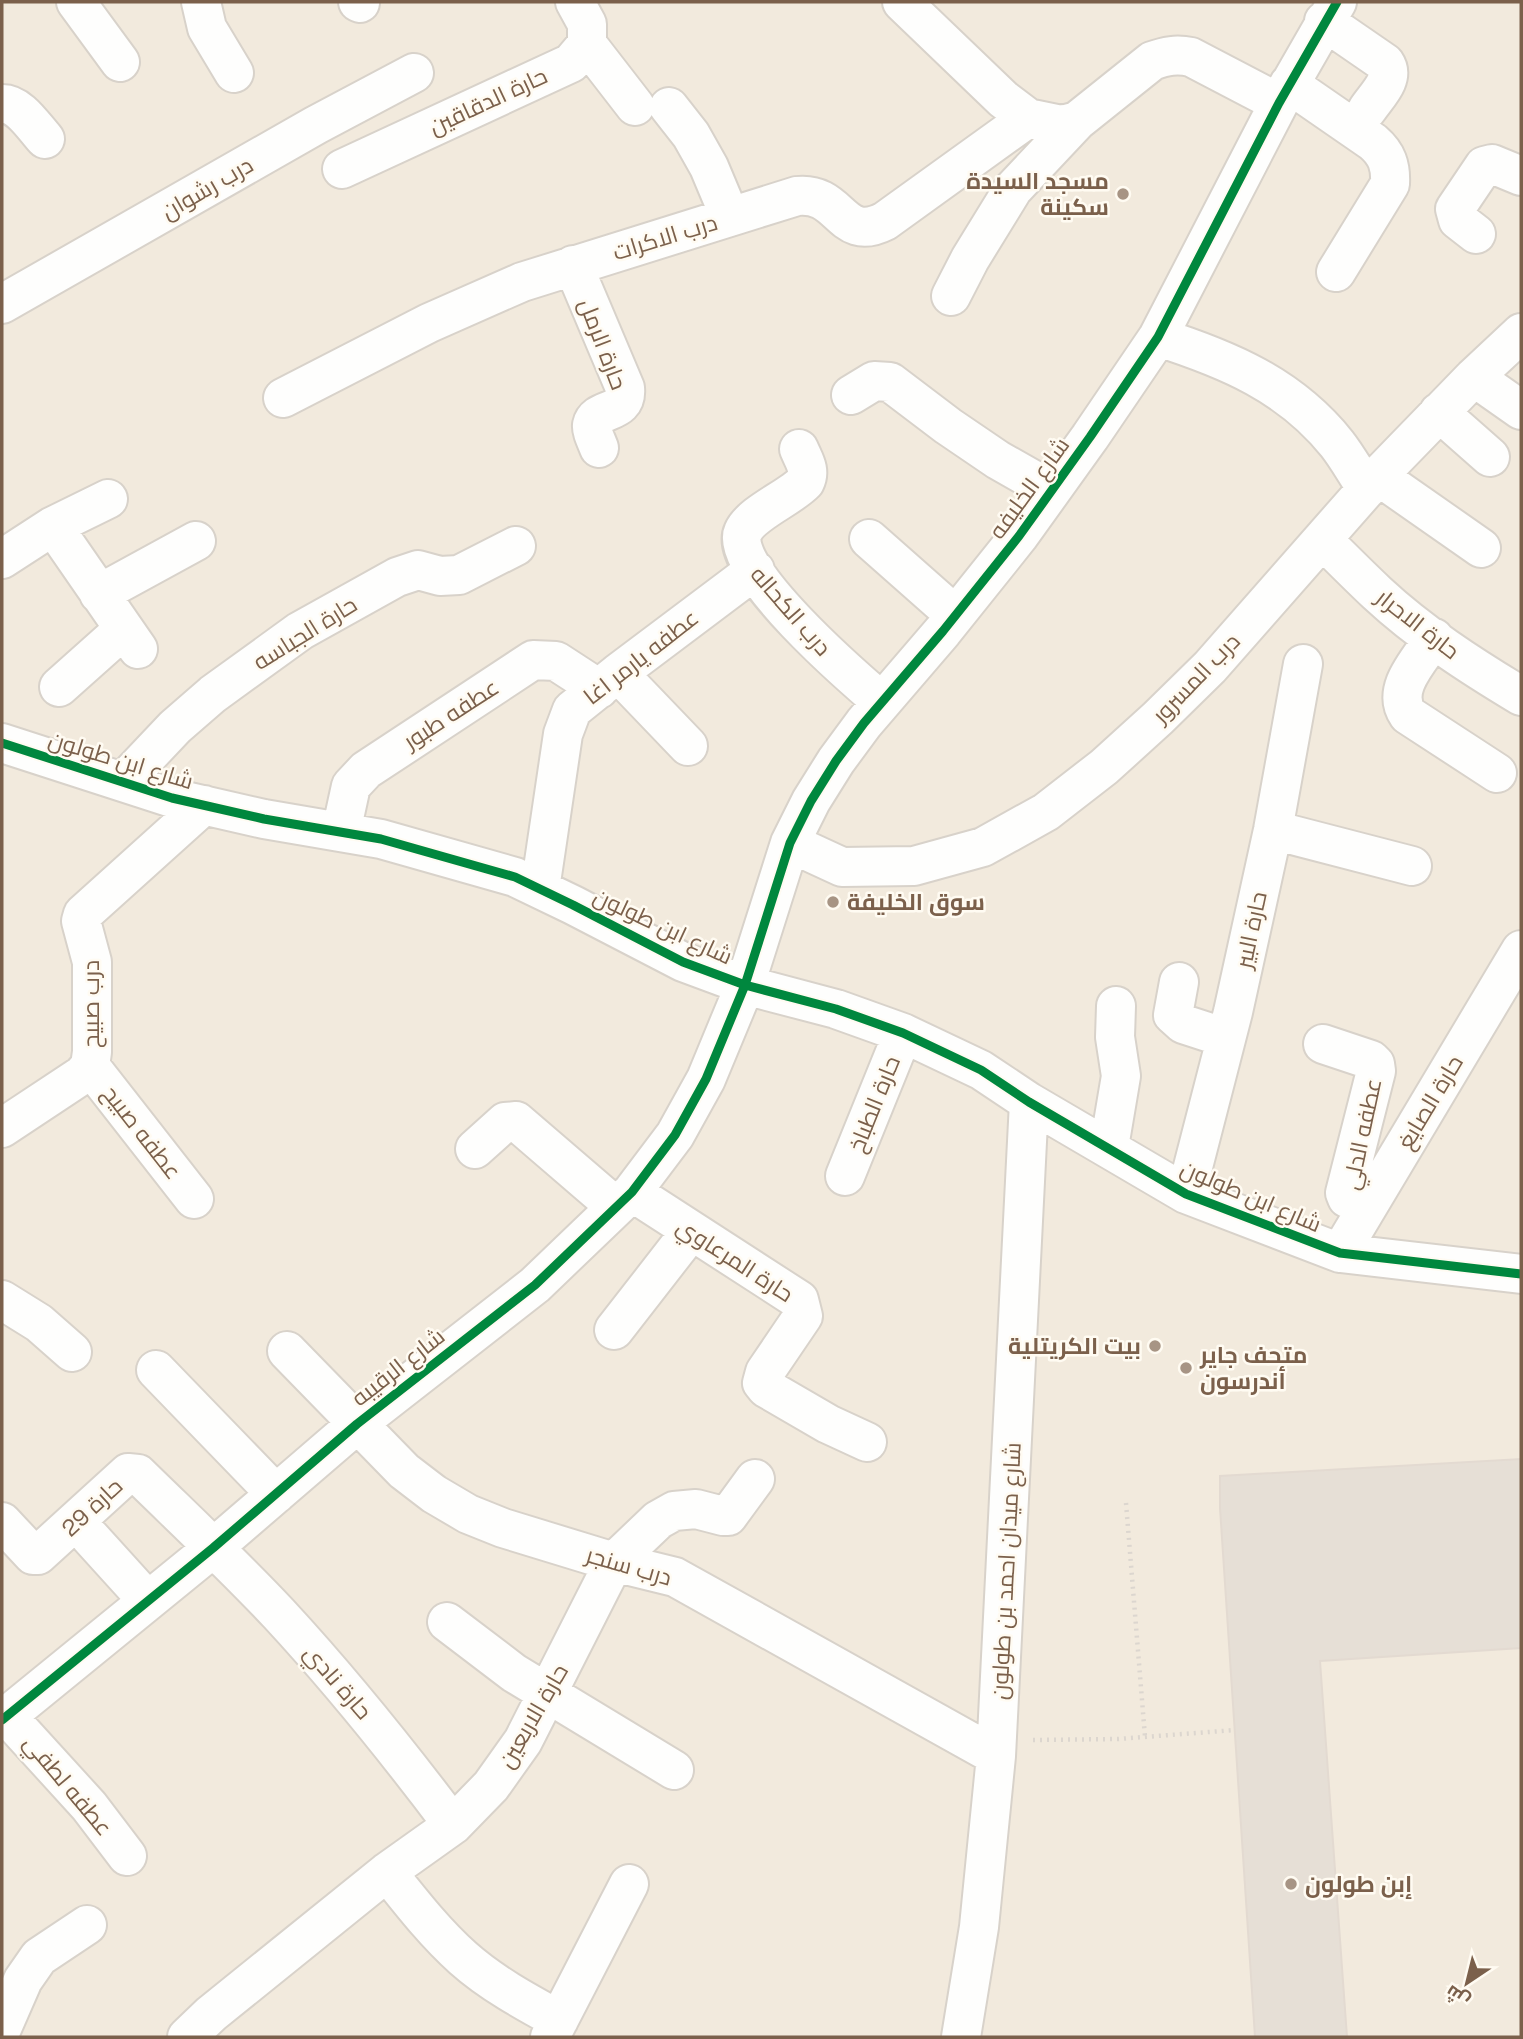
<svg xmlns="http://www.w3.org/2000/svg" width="1523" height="2039" viewBox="0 0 1523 2039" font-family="'Space Grotesk',Cairo,sans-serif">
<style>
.residential{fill:#f2eadd}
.building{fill:#e6dfd6;stroke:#e3dad1;stroke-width:2}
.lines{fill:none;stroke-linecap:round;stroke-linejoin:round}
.minor-casing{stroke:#d8d2ca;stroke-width:42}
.path{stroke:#dcd6cf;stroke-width:4.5;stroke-dasharray:2 5;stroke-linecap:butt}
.minor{stroke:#fefefd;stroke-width:38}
.cycleway-casing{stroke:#fffbf2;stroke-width:13}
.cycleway{stroke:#00873e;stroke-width:9}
.poi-dot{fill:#a79484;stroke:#fffbf2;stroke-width:2.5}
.labels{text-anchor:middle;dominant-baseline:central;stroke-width:5;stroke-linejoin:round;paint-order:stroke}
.street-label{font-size:23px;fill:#7b604b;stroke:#fffbf2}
.poi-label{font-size:23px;font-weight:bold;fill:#7b604b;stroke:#fffbf2;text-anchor:start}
</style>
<rect width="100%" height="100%" fill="#f9f6ef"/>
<path class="residential" d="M2,2H1521V2037H2Z"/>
<path class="building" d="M1521,1459V1648L1320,1661L1347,2037H1255L1220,1508V1476Z"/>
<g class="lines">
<g class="minor-casing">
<path id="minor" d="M76,2L120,62
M201,2L207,28L234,73
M358,2L360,3
M902,2L1003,99L1028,118L1062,125L1077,121L1152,61C1166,56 1176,54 1191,57L1279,103
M1324,21L1385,63C1396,79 1376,96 1367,110
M587,44L635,106
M1289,84L1373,142C1387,154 1391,166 1390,184L1336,272
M2,104C19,103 34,127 45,139
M669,107L691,135L709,167L730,217
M342,169L571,63L587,44V24L575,2
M1476,234L1458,220L1455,209L1484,166L1492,164L1521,176
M573,265L625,388C628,416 596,406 592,425C591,431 597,442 599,448
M951,296L970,259L1013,189L1077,121
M2,304L316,125L414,73
M1158,337C1227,359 1290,385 1337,444C1348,458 1357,475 1367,489
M1474,377L1521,410
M851,395L874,381L890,382L948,426L998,460L1051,490
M283,398L429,323L522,282L797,196C842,191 840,244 885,221L1028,118
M1439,412L1490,457
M799,449C804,461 811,470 805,482C790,498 751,513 743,532C726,568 855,679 882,702
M1378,476L1481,548
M53,526L138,649
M869,539L955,615
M1323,540C1341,558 1359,576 1377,593C1420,633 1471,666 1521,696
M2,559L53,526L108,499
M99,594L196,541
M1434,638C1420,660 1390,689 1408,715L1497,773
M618,673L688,746
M59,687L124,629
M2,743L172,798L264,819L381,839L515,877L573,905L683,962L745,985L836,1009L903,1033L981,1070L1029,1102L1186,1194L1340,1253L1521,1274
M123,782L175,727L213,694L300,631L397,577L418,570L440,576L459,575L516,546
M1273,830L1412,866
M341,832L351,786L366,770L533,660L556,661L599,689
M790,843L842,867L914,866L983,847L1046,812L1104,767L1158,718L1210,667L1378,476L1474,377L1521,333
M540,889L563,734L572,710L618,673L755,570
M1179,982L1173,1015L1183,1024L1226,1038
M1323,1044L1371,1060L1375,1064L1376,1071L1345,1193L1347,1198L1366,1208
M90,1066L194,1199
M2,1128L82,1075L90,1066L92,1052V962L81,921L83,914L204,805
M1109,1147L1121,1076L1115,1037L1116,1006
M475,1149L505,1122L516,1121L616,1207
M845,1176L903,1033
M632,1192L799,1300L803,1316L765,1372L762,1383L766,1388L828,1424L867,1442
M1186,1194L1233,1012L1273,830L1303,664
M1340,1253L1521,950
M2,1300L39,1323L72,1352
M614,1330L691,1231
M287,1351L404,1471L434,1494L468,1514L503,1528L614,1562L675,1577L996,1756
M156,1370L276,1494
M2,1522L33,1555H38L128,1473L138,1474C185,1520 234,1566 279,1614C341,1681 398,1752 453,1825
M90,1537L148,1601
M447,1622L514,1673L674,1770
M7,1716L89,1806L127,1856
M2,1720L213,1548L357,1424L535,1285L632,1192L675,1135L706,1079L745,985L790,843L811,801L836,761L864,723L943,631L1019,536L1090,437L1158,337L1279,103L1337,2
M387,1872C411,1902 434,1932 463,1958C491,1983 526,2002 559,2020
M2,2028L23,1980L39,1957L87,1925
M187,2037L211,2014L387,1872L453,1825L491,1786L523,1741L614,1562L658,1520L674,1511L696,1509L723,1516H728L755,1479
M550,2037L629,1884
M961,2037L979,1927L996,1756L1029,1102"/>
</g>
<path class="path" d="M1126,1503L1145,1737
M1033,1740L1118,1739L1235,1730"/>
<use href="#minor" class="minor"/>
<g class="cycleway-casing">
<path id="cycleway" d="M2,743L172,798L264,819L381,839L515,877L573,905L683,962L745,985L836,1009L903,1033L981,1070L1029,1102L1186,1194L1340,1253L1521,1274
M2,1720L213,1548L357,1424L535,1285L632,1192L675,1135L706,1079L745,985L790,843L811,801L836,761L864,723L943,631L1019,536L1090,437L1158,337L1279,103L1337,2"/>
</g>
<use href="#cycleway" class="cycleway"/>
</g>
<g class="poi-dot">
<circle cx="1123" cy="194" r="7"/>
<circle cx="833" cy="902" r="7"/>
<circle cx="1155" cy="1346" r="7"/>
<circle cx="1186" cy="1368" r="7"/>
<circle cx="1291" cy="1884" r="7"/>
</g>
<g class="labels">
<g class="street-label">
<text transform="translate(488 101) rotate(-25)">حارة الدقاقين</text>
<text transform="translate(207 188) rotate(-30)">درب رشوان</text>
<text transform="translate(665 237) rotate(-17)">درب الاكرات</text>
<text transform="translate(603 344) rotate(69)">حارة الرمل</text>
<text transform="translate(1029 488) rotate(-54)">شارع الخليفه</text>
<text transform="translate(791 611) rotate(49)">درب الكحاله</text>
<text transform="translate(1418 624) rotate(38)">حارة الاحرار</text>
<text transform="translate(305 633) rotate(-32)">حارة الجباسه</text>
<text transform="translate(641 657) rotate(-38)">عطفه يارمر اغا</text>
<text transform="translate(1196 678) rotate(-46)">درب المسرور</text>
<text transform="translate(451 714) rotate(-33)">عطفه طبور</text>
<text transform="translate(121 760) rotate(17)">شارع ابن طولون</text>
<text transform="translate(663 926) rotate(25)">شارع ابن طولون</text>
<text transform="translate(1251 930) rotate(-78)">حارة البير</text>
<text transform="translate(91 1004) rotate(-90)">درب صبيح</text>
<text transform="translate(1430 1102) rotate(-59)">حارة الصايغ</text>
<text transform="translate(874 1104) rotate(-68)">حارة الطباخ</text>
<text transform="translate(142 1132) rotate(52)">عطفه صبيح</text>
<text transform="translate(1362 1134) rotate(-78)">عطفه الدلي</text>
<text transform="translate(1251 1196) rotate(23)">شارع ابن طولون</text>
<text transform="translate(735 1260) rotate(33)">حارة المرعاوي</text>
<text transform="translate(398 1367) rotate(-38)">شارع الرقيبه</text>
<text transform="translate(92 1507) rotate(-43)">حارة 29</text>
<text transform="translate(629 1566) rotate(16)">درب سنجر</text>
<text transform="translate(1006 1571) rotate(-87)">شارع ميدان احمد بن طولون</text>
<text transform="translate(338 1682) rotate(49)">حارة نادي</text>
<text transform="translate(533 1716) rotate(-60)">حارة الاربعين</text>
<text transform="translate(68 1785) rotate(50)">عطفه لطفي</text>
</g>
<g class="poi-label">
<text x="1109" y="181" text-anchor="end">مسجد السيدة<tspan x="1109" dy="26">سكينة</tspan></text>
<text x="847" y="902">سوق الخليفة</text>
<text x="1141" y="1346" text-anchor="end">بيت الكريتلية</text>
<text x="1200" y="1355">متحف جاير<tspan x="1200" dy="26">أندرسون</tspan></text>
<text x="1305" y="1884">إبن طولون</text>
</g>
</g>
<rect width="1523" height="2039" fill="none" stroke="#7b604b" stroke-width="7"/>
<g transform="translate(1467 1983) rotate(215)" stroke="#fffbf2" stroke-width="5" paint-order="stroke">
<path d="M0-5L12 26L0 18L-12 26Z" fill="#7b604b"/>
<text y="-10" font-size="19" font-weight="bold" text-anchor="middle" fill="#7b604b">ش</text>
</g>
</svg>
